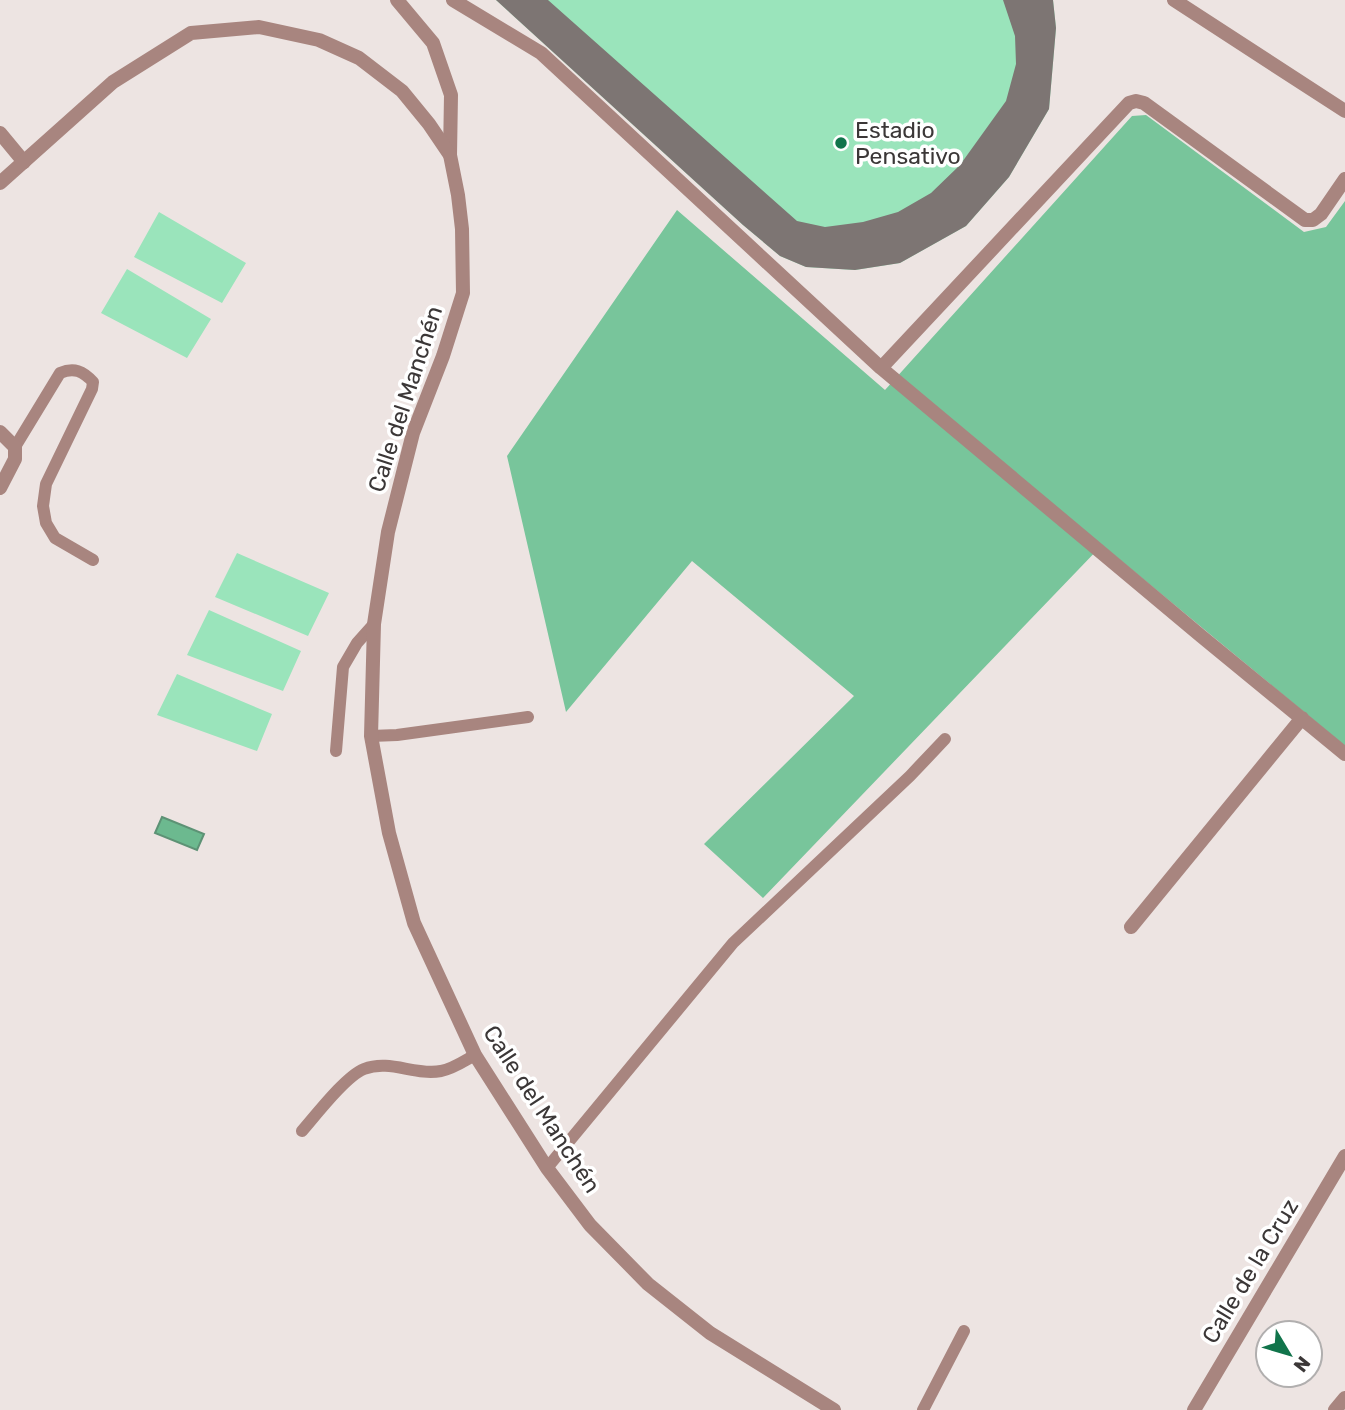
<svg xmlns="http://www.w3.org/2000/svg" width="1345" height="1410" viewBox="0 0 1345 1410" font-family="Rubik,sans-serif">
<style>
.green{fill:#9ae4bb}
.forest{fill:#78c59b}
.water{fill:#6cb98f;stroke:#5d9275;stroke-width:2}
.building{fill:#7d7573}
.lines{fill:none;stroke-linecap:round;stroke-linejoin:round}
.service{stroke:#a8857f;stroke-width:12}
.minor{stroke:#a8857f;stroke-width:14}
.tertiary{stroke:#a8857f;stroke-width:14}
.poi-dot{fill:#11744b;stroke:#fff;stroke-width:2.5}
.labels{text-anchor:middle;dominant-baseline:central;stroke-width:7;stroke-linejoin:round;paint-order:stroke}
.poi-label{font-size:23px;fill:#3b3737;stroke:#fff;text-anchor:start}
.street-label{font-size:23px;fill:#3b3737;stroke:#fff}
</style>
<rect width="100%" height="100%" fill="#ede4e2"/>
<path class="green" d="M496,0H1053L1056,28L1049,109L1009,177L966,226L900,263L855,270L806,267L780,256L743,225Z
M159,212L246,263L222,303L134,257Z
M127,269L211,319L187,358L101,313Z
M237,553L329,593L308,636L215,597Z
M209,610L301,651L283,691L187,655Z
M177,674L272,714L257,751L157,715Z"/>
<path class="forest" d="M1146,115L1304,232L1326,227L1345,201V746L1102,545L763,898L704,844L854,696L692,561L566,712L507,456L677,210L885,390L1132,116Z"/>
<path class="water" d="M162,817L204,834L197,850L155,833Z"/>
<path class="building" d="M496,0H548L797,221L825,227L863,222L898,212L931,193L960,165L1006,101L1016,64L1015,36L1003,0H1053L1056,28L1049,109L1009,177L966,226L900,263L855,270L806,267L780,256L743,225Z"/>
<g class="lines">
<path class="service" d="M15,447L60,373C74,367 83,371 93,382L92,389L46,484L43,506L46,523L55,538L93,560
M371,736L397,735L528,717
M336,751L343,667L357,643L374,624
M302,1131C316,1115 346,1076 364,1069C390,1059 415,1076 441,1071C453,1069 464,1061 475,1055
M547,1168L733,943L910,776L945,739
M923,1410L964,1331"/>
<path class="minor" d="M397,0L433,43L451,95L450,155
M453,0L541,53L881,368L1201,636L1345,754
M1174,0L1345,111
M0,133L24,162
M881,368L1129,103L1136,101L1144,103L1305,220H1313L1321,214L1345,179
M0,432L15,447V459L0,488
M1131,927L1302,718
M1194,1410L1345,1156
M1335,1410L1345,1398"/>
<path class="tertiary" d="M0,183L113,82L191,33L259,27L319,40L359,58L402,91L429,124L450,155L458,195L462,229L463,293L443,356L413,433L388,532L374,624L371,736L389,833L414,923L475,1055L547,1168L590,1225L648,1284L710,1333L834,1410"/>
</g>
<circle class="poi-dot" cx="841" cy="143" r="7"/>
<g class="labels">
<g class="poi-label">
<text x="855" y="130">Estadio<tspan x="855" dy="26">Pensativo</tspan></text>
</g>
<g class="street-label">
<text transform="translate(405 399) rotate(-72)">Calle del Manchén</text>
<text transform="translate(542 1109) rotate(57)">Calle del Manchén</text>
<text transform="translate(1250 1271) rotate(-59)">Calle de la Cruz</text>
</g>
</g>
<g transform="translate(1289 1354) rotate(128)"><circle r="33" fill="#ffffff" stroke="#b1afaf" stroke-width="2"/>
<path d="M0-5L12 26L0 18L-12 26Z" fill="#11744b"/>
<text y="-10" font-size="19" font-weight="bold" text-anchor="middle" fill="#3b3737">N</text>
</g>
</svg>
